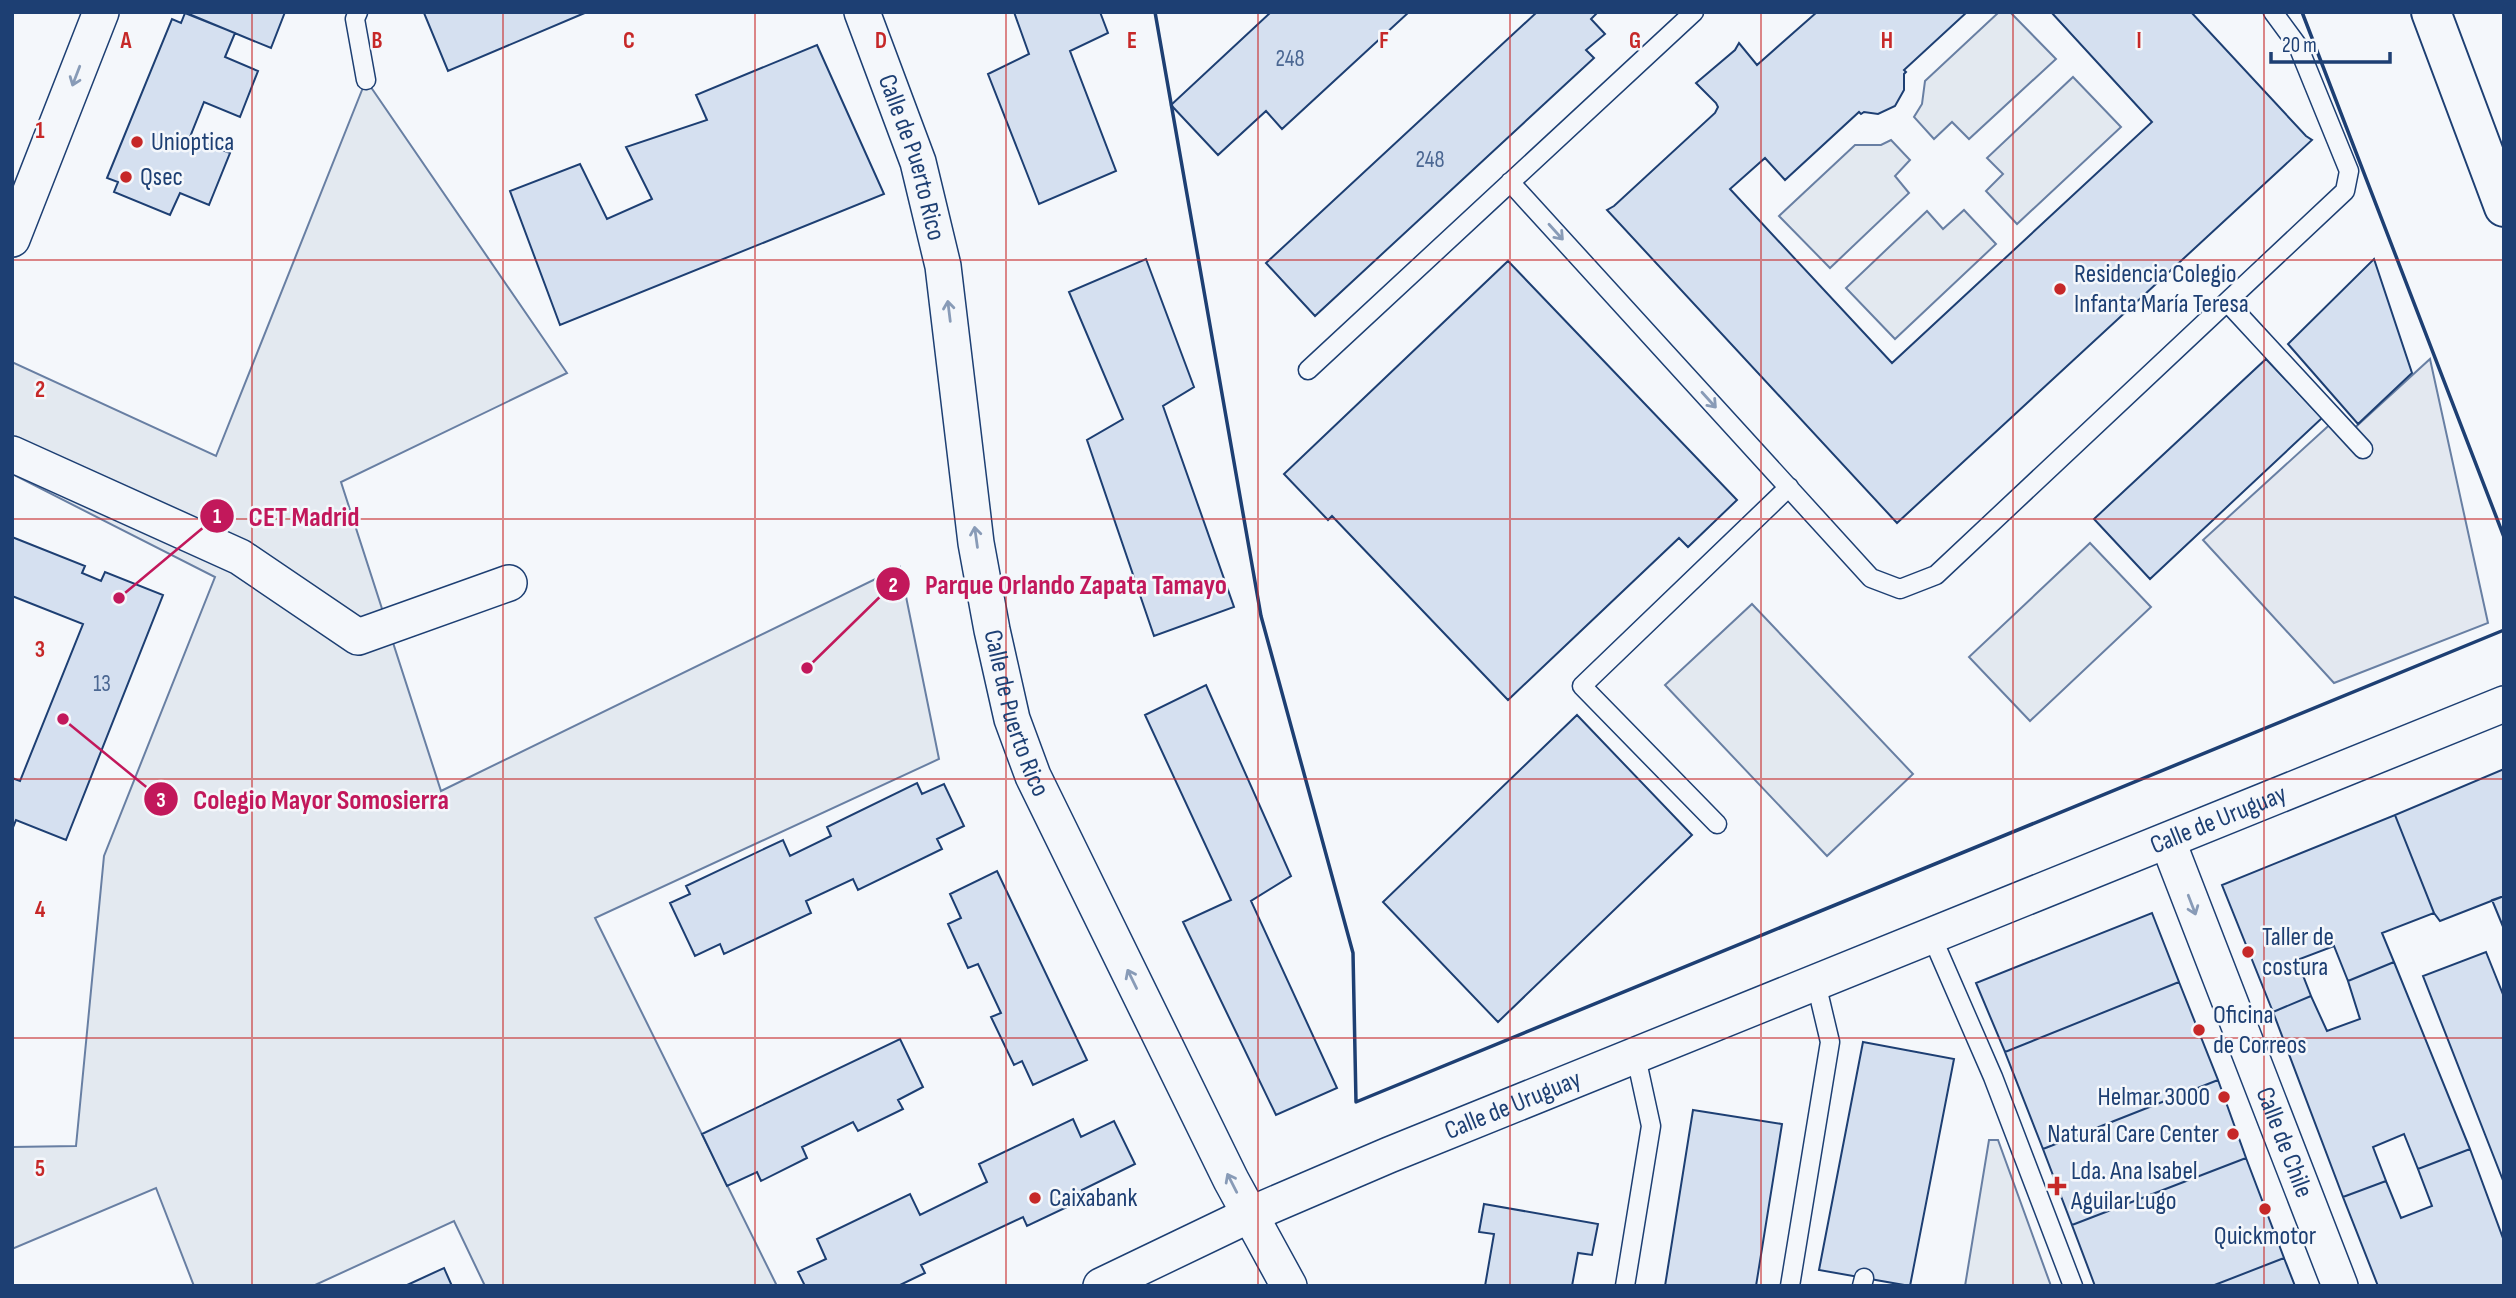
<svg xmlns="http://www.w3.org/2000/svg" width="2516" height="1298" viewBox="0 0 2516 1298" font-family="'Sofia Sans Condensed',sans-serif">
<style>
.green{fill:#e3e9f0;stroke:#687fa3;stroke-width:2}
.parking{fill:#e3e8f0;stroke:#687fa3;stroke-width:2}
.building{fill:#d5e0f0;stroke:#1d3f73;stroke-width:2}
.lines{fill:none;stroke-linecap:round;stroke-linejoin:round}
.service-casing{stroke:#1d3f73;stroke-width:21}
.minor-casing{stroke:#1d3f73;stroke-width:38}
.secondary-casing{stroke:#1d3f73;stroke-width:42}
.service{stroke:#f4f7fb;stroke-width:18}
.minor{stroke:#f4f7fb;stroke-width:35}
.secondary{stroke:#f4f7fb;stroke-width:38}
.wall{stroke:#1d3f73;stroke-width:3.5}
.oneway{stroke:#889bb7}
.grid{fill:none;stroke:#c62828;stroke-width:2;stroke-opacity:0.55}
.poi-dot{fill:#c62828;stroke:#f4f7fb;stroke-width:2.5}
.labels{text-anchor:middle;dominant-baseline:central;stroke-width:5;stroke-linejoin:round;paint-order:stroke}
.number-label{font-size:23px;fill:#4b6792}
.poi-label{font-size:26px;fill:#1d3f73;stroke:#f4f7fb;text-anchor:start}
.street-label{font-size:26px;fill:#1d3f73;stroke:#f4f7fb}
.grid-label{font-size:23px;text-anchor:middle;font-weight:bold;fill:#c62828;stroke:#f4f7fb;stroke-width:5;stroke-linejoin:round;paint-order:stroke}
.leader{fill:none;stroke:#c2185b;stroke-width:2.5}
.callout-dot{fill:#c2185b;stroke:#f4f7fb;stroke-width:2.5}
.mark-label{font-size:21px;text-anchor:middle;font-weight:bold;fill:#fff}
.callout-label{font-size:28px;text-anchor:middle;font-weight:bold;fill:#c2185b;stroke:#f4f7fb;stroke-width:5;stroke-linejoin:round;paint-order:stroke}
</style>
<rect width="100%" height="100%" fill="#f4f7fb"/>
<path class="green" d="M1999,12H2010L2056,59L1969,139L1952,122L1934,139L1914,117L1922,104L1925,81Z
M2073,77L2121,127L2017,224L1986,191L2003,174L1987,158Z
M366,80L567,373L341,482L441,791L900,567L939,759L595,918L777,1286H485L454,1221L313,1286H194L156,1188L12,1249V1147L76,1146L104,856L215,577L12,474V362L216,456Z
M1891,140L1910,160L1895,176L1909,193L1830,268L1779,216L1855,145H1881Z
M1964,210L1996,244L1895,339L1846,288L1927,211L1943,229Z
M2090,543L2151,607L2030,721L1969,657Z
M1752,604L1913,774L1827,856L1665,685Z
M1989,1140H1998L2051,1286H1965Z"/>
<path class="parking" d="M2430,359L2488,623L2334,683L2203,540L2336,419L2349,433Z"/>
<path class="building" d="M184,12H285L271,48Z
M426,12H587L448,71L424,13Z
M1014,12H1100L1108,33L1070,51L1116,171L1039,204L988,74L1029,54Z
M1271,12H1409L1282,129L1266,111L1218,155L1171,105Z
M1537,12H1598L1591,19L1605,34L1586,50L1594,58L1315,316L1266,263Z
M1817,12H1967L1904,70L1906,72L1904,74V90L1895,106L1878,114L1864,112L1861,114L1859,112L1785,180L1765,158L1730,189L1892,363L2152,122L2051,12H2191L2306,136L2312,140L1897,523L1607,210L1614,206L1715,113L1718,107L1716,103L1696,83L1702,78L1735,50L1739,43L1757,65Z
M185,13L235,33L225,57L258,71L240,117L204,102L190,137L230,153L209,205L180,193L170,215L114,192L118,182L107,178L172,19L181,23Z
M817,45L884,194L560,325L510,191L580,164L607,219L652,199L626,147L707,120L696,95Z
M1146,259L1194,387L1163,406L1234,607L1154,636L1087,440L1123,419L1069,292Z
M2374,259L2412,373L2358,424L2288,344Z
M1508,261L1737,500L1688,547L1679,538L1508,700L1332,516L1328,520L1284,474Z
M2266,359L2322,418L2150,579L2094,519Z
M12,537L85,566L82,573L101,581L105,572L163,595L66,840L16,820L12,830V778L20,781L83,624L12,596Z
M1206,685L1291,876L1251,901L1337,1088L1276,1115L1183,922L1231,900L1145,715Z
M1577,715L1692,835L1498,1022L1383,902Z
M2504,769V896L2440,921L2434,913L2395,815Z
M917,783L922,794L944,784L964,826L937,839L942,849L858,890L853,879L806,901L811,913L724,954L720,944L695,956L670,903L690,894L686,886L783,840L790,856L831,836L827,827Z
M2395,815L2434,913L2382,933L2394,962L2348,981L2334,946L2297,960L2311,996L2273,1012L2222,885Z
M997,871L1087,1060L1033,1085L1022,1061L1014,1065L991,1017L1001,1013L978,964L968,968L948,924L961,918L950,894Z
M2504,896V929L2492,900Z
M2152,913L2179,982L2005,1052L1976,983Z
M2486,952L2504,997V1183L2423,976Z
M2394,962L2470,1149L2418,1169L2404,1134L2373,1147L2386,1181L2343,1197L2273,1012L2311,996L2327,1031L2360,1019L2348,981Z
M2179,982L2218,1080L2043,1149L2005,1052Z
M900,1039L923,1087L898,1100L903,1109L858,1131L853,1122L802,1147L807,1158L761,1181L757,1172L727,1186L702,1134Z
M1863,1042L1954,1059L1910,1286L1819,1270Z
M2218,1080L2246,1158L2072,1225L2043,1149Z
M1693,1110L1782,1124L1756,1286H1665Z
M1073,1119L1081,1137L1114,1121L1135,1164L1082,1190L1086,1198L1027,1226L1023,1217L921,1265L925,1273L898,1286H805L798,1272L826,1259L817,1239L910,1194L920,1215L987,1182L979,1164Z
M2470,1149L2504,1241V1286H2378L2343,1197L2386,1181L2401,1218L2432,1206L2418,1169Z
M2246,1158L2284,1258L2212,1286H2095L2072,1225Z
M1484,1204L1598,1224L1592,1255L1578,1253L1572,1286H1485L1494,1234L1479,1232Z
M2284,1258L2295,1286H2212Z
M444,1268L452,1286H405Z"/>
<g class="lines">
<g class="service-casing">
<path id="service" d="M358,12L355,19L366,80
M1510,182L1871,578L1900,589L1936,575L2345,191L2349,171L2298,46L2273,12
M2228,303L2363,449
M1308,370L1694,12
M1717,824L1582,686L1789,487
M1932,937L1993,1077L2073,1286
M1625,1286L1651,1126L1636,1057
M1790,1286L1830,1042L1816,983
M1862,1286L1864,1278"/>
</g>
<g class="minor-casing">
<g id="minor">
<path id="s1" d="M862,12L918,162L943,266L976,543L992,630L1012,719L1033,776L1231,1180L1289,1286"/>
<path d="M12,239L101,12"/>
<path d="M12,454L240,557L358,637L509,583"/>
<path id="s2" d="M2168,842L2340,1286"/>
<path id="s3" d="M1101,1286L1249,1215L1389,1155L2504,704"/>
</g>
</g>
<g class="secondary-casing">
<path id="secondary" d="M2431,12L2504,207"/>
</g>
<use href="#service" class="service"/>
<use href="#minor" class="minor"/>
<use href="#secondary" class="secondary"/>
<path class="wall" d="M1155,12L1261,616L1353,953L1356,1102L2504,630
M2302,12L2504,537"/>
</g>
<defs><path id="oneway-shaft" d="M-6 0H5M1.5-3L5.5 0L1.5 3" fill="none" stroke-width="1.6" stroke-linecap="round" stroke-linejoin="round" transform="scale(1.75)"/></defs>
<g class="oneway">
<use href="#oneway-shaft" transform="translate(76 76) rotate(111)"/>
<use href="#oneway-shaft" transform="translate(1556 232) rotate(48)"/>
<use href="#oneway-shaft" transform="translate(949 311) rotate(-97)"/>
<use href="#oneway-shaft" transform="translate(1709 400) rotate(48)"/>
<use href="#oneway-shaft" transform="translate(976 537) rotate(-98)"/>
<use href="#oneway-shaft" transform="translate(2192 905) rotate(69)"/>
<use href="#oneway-shaft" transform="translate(1132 979) rotate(-116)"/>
<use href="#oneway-shaft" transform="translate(1232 1183) rotate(-117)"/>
</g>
<path class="grid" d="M252,12V1286M503,12V1286M755,12V1286M1006,12V1286M1258,12V1286M1510,12V1286M1761,12V1286M2013,12V1286M2264,12V1286M12,260H2504M12,519H2504M12,779H2504M12,1038H2504"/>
<g class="poi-dot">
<circle cx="137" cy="142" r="7"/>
<circle cx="126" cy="177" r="7"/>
<circle cx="2060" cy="289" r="7"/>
<circle cx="2248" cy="952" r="7"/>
<circle cx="2199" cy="1030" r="7"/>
<circle cx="2224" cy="1097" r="7"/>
<circle cx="2233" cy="1134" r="7"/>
<path d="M2053.5 1175.5h7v7h7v7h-7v7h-7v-7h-7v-7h7z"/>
<circle cx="1035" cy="1198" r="7"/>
<circle cx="2265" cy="1209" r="7"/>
</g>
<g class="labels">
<g class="number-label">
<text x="1290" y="59">248</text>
<text x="1430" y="160">248</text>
<text x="102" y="684">13</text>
</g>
<g class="poi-label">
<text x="151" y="142">Unioptica</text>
<text x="140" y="177">Qsec</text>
<text x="2074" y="274">Residencia Colegio<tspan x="2074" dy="30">Infanta María Teresa</tspan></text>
<text x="2262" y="937">Taller de<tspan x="2262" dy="30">costura</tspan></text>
<text x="2213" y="1015">Oficina<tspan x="2213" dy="30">de Correos</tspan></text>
<text x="2210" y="1097" text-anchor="end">Helmar 3000</text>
<text x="2219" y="1134" text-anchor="end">Natural Care Center</text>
<text x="2071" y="1171">Lda. Ana Isabel<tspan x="2071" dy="30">Aguilar Lugo</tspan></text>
<text x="1049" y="1198">Caixabank</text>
<text x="2265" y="1236" text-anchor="middle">Quickmotor</text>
</g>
<g class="street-label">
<text stroke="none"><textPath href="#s1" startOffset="154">Calle de Puerto Rico</textPath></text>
<text stroke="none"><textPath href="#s1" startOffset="721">Calle de Puerto Rico</textPath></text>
<text stroke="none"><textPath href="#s3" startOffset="1211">Calle de Uruguay</textPath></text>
<text stroke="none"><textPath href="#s3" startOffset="450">Calle de Uruguay</textPath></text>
<text stroke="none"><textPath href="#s2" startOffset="322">Calle de Chile</textPath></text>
</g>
</g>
<g class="grid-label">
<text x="126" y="48">A</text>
<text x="377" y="48">B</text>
<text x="629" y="48">C</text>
<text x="881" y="48">D</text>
<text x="1132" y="48">E</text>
<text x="1384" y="48">F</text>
<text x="1635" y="48">G</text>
<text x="1887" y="48">H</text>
<text x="2139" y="48">I</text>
<text x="40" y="138">1</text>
<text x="40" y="397">2</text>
<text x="40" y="657">3</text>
<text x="40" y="917">4</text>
<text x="40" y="1176">5</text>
</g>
<path class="leader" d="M119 598L217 516M807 668L893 584M63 719L161 799"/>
<g class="callout-dot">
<circle cx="119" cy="598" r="7"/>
<circle cx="807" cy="668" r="7"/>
<circle cx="63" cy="719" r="7"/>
<circle cx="217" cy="516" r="18"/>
<circle cx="893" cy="584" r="18"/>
<circle cx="161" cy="799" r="18"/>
</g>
<g class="mark-label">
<text x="217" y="523">1</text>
<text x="893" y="592">2</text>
<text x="161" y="807">3</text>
</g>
<g class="callout-label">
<text x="304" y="526">CET Madrid</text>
<text x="1076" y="594">Parque Orlando Zapata Tamayo</text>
<text x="321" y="809">Colegio Mayor Somosierra</text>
</g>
<rect width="2516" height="1298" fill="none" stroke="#1d3f73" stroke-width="28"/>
<path d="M2271 52v10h119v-10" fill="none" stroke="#1d3f73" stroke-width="3.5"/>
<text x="2282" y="52" font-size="21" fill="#1d3f73" stroke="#f4f7fb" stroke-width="5" paint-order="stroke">20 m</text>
</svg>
